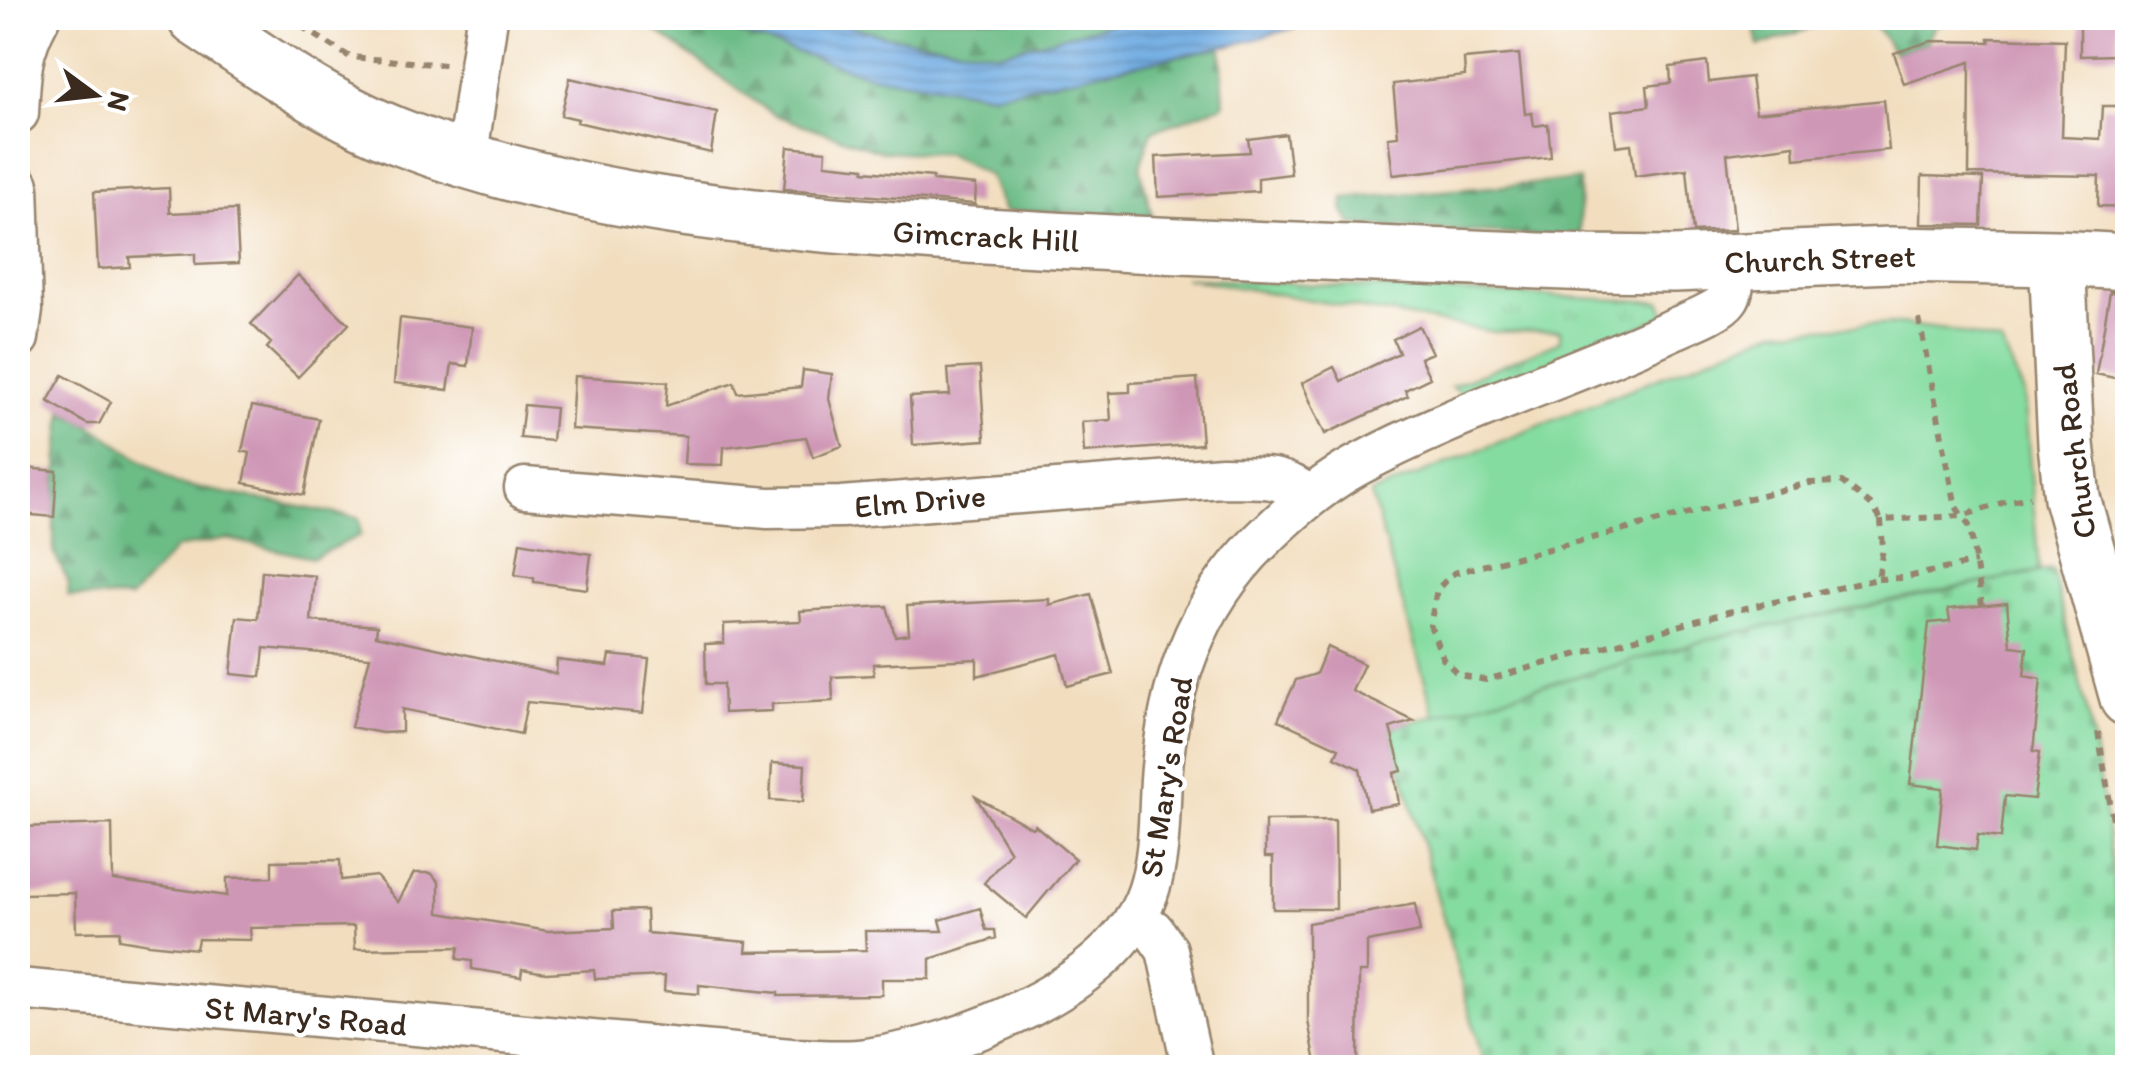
<svg xmlns="http://www.w3.org/2000/svg" width="2145" height="1085" viewBox="0 0 2145 1085" font-family="Itim,sans-serif">
<style>
.grass{fill:url(#grass-tufts);stroke:#60835f;stroke-width:2.5}
.forest{fill:url(#forest-firs);stroke:#547352;stroke-width:2.5}
.cemetery{fill:url(#cemetery-stones);stroke:#60835f;stroke-width:2.5}
.park{fill:#85dca0;stroke:#60835f;stroke-width:2.5}
.water{fill:url(#water-rules);stroke:#566c80;stroke-width:2.5}
.building{fill:#cf97b6}
.lines{fill:none;stroke-linecap:round;stroke-linejoin:round}
.minor-casing{stroke:#96846e;stroke-width:45}
.secondary-casing{stroke:#96846e;stroke-width:60}
.path{stroke:#96846e;stroke-width:6;stroke-dasharray:8 8;stroke-linecap:butt}
.minor{stroke:#fff;stroke-width:40}
.secondary{stroke:#fff;stroke-width:55}
.labels{text-anchor:middle;dominant-baseline:central;stroke-width:9;stroke-linejoin:round;paint-order:stroke}
.street-label{font-size:32px;fill:#3b2a1e;stroke:#fff}
</style>
<defs>
<pattern id="grass-tufts" width="24" height="20" patternUnits="userSpaceOnUse" patternTransform="scale(2.5)"><rect width="24" height="20" fill="#85dca0"/><path d="M3 7l-1-3M5 7V3M7 7l1-3M15 17l-1-3M17 17v-4M19 17l1-3" fill="none" stroke="#74bd89"/></pattern>
<pattern id="forest-firs" width="22" height="20" patternUnits="userSpaceOnUse" patternTransform="scale(2.5)"><rect width="22" height="20" fill="#6cbc86"/><path d="M5 1l3.5 6h-7zM16 11l3.5 6h-7z" fill="#5a996d"/></pattern>
<pattern id="cemetery-stones" width="16" height="16" patternUnits="userSpaceOnUse" patternTransform="scale(2.5)"><rect width="16" height="16" fill="#85dca0"/><path d="M2 7V4a2 2 0 0 1 4 0v3zM10 15v-3a2 2 0 0 1 4 0v3z" fill="#74bd89"/></pattern>
<pattern id="water-rules" width="6" height="5" patternUnits="userSpaceOnUse" patternTransform="scale(2.5)"><rect width="6" height="5" fill="#72ade3"/><path d="M0 2.5h6" fill="none" stroke="#5f8db7"/></pattern>
</defs>
<rect width="100%" height="100%" fill="#fff"/>
<filter id="ink" filterUnits="userSpaceOnUse"><feTurbulence type="fractalNoise" baseFrequency=".01" numOctaves="2"/><feDisplacementMap in="SourceGraphic" scale="20" xChannelSelector="R" yChannelSelector="G"/><feConvolveMatrix kernelMatrix="1 2 1 2 8 2 1 2 1" color-interpolation-filters="sRGB"/></filter>
<filter id="wash" filterUnits="userSpaceOnUse"><feTurbulence type="fractalNoise" baseFrequency=".0048" numOctaves="4" result="noise"/><feDisplacementMap in="SourceGraphic" scale="40" xChannelSelector="R" yChannelSelector="G"/><feGaussianBlur stdDeviation="2.25" result="paint"/><feColorMatrix in="noise" values="0 0 0 0 0 0 0 0 0 0 0 0 0 0 0 0 0 1.4 0 .05"/><feComposite in="paint" operator="in"/></filter>
<g filter="url(#wash)">
<rect width="100%" height="100%" fill="#f2debf"/>
<path class="grass" d="M1184,278L1661,302L1666,316L1468,399L1451,386L1560,341V330L1495,332Z"/>
<path class="forest" d="M653,18H705L728,30L869,75L992,94L1221,47L1224,105L1152,131L1140,166L1152,216L1032,211L1004,212L989,176L948,154L880,151L774,115L655,30Z
M821,18H1133L999,53L886,36Z
M1753,18H1840L1759,46Z
M1871,18H1964L1936,25L1926,42L1894,53Z
M1579,180L1580,238L1352,225L1343,210L1344,199Z
M63,410L96,429L177,484L359,518L361,535L312,558L228,539L176,548L130,599L68,596L69,583L54,553V517Z"/>
<path class="cemetery" d="M2052,569L2089,719L2106,820L2122,949L2127,974V1067H1485L1390,728L1725,635Z"/>
<path class="park" d="M1898,324L1947,330L2002,344L2024,394L2039,571L1725,635L1435,716L1371,494L1776,330Z"/>
<path class="water" d="M705,18H821L886,36L999,53L1133,18H1327L1249,41L992,94L869,75L728,30Z"/>
<g id="blocks">
<path class="building" d="M2080,18H2117L2118,55L2080,56Z
M1989,38L2065,40L2062,137L2100,139L2102,106H2128V207L2098,206L2099,176L1969,174L1970,62L1904,84L1894,53L1931,41L1990,42Z
M1519,54L1525,114L1532,113L1534,126L1548,124L1551,157L1393,175L1388,137L1398,136L1393,84L1465,76L1464,59Z
M1707,62L1709,82L1751,77L1756,113L1884,100L1889,150L1795,159L1794,145L1727,154L1735,230L1693,232L1687,169L1635,176L1631,144L1616,146L1612,111L1649,106L1647,86L1671,83L1670,67Z
M570,78L717,112L711,153L577,122L578,119L561,115Z
M1286,134L1291,174L1258,178V191L1158,197L1156,157L1250,152L1248,139Z
M788,147L826,151L825,164L864,168V171L933,177V181L976,185L975,204L784,189Z
M1922,176L1983,178L1981,225L1921,224Z
M169,188L170,213L236,210L239,263L195,265V254L129,257L130,267L98,269L94,192Z
M298,275L349,324L298,377L267,348L271,343L251,324Z
M2110,292L2128,293V381L2096,374Z
M400,318L472,327L468,366L452,364L448,390L394,383Z
M1419,326L1432,353L1420,358L1430,378L1405,390L1408,396L1325,434L1302,383L1334,367L1341,381L1399,353L1393,339Z
M980,367L985,440L913,445L910,397L950,395L948,369Z
M803,370L832,374L829,399L842,446L813,457L806,437L724,447L723,465L684,464L686,436L571,429L574,376L668,382L666,406L734,382L738,393L801,387Z
M63,375L111,402L99,424H87L48,401Z
M1197,378L1202,444L1084,453L1082,422L1111,420L1109,393L1130,392V383Z
M524,405L555,408L552,441L520,438Z
M252,406L319,419L304,495L244,483L250,453L242,451Z
M25,468L57,471L54,517L21,514Z
M520,542L591,554L587,589L534,582V578L515,575Z
M262,571L315,576L311,621L377,626L376,635L556,674L557,660L608,666L610,655L649,659L643,713L527,702L521,734L402,709V732L382,733L351,727L370,657L264,648L261,677L231,674L237,617L258,619Z
M1091,594L1113,674L1067,686L1059,654L977,676V659L873,664L874,675L832,677L833,701L772,704V711L724,713L723,684H706L705,644L724,643V624L801,621L800,611L887,606L895,636L909,634L907,606L1049,599V605Z
M2007,603L2011,646L2027,648L2024,676L2041,679L2033,751L2040,752L2034,799L2005,796L2001,838L1978,835L1976,850L1937,845L1943,788L1910,784L1929,623L1950,621L1948,609Z
M1327,647L1364,664L1352,691L1414,721L1390,728L1402,771L1394,773L1399,804L1368,809L1360,769L1335,757L1339,748L1278,720L1296,680L1316,674Z
M772,763L805,765L803,802L770,800Z
M976,797L1032,828L1035,825L1075,859L1026,918L984,883L1010,852Z
M1335,820L1336,909H1273V857H1265V821Z
M112,824L113,880L227,896V878L272,877V861L340,860L341,880L376,876L398,902L414,873H431L439,882V913L548,931L614,928L613,911L646,910L647,933L747,942L746,952L866,950L865,931H943L940,920L980,908L986,930H995L996,938L930,959V979H882V995L778,996V993L699,985V994L664,991L665,976L595,979L594,970L546,973L522,969L521,977L472,969V961L457,959L459,947L355,949L354,926L250,928L251,940L198,939L196,949L149,944L119,939L120,931L76,932L75,893L23,894L22,827Z
M1415,904L1420,932L1367,942V972H1359L1358,1068H1317L1308,1021V923Z"/>
</g>
</g>
<g filter="url(#ink)">
<use href="#blocks" fill-opacity="0" stroke="#96846e" stroke-width="2.5"/>
<g class="lines">
<g class="minor-casing">
<path id="minor" d="M18,113C20,74 20,52 39,18
M466,161L487,18
M18,185L22,310L18,338
M525,488L768,508L841,507L1222,477C1259,478 1280,473 1310,497
M1134,920L1153,930L1167,950L1193,1068
M18,989L791,1059C816,1059 842,1063 867,1059C959,1046 1115,988 1148,892C1160,857 1159,816 1161,779C1168,687 1194,607 1261,541C1289,513 1321,485 1356,466C1455,412 1566,379 1669,331C1684,324 1719,312 1728,299C1735,290 1733,273 1734,262"/>
</g>
<g class="secondary-casing">
<path id="secondary" d="M196,18C262,62 330,111 405,139C581,206 767,221 953,234C1165,248 1376,253 1588,263L1674,264L1891,255L2057,258L2128,262
M2057,258L2066,444L2072,498L2128,698"/>
</g>
<path class="path" d="M288,18L350,57L445,65
M1919,319L1956,507L1970,527L1982,605
M1881,520L1883,548L1878,579L1728,612L1486,680L1459,675L1443,659L1430,625L1437,589L1454,573L1809,483L1842,482L1872,506L1881,520L1962,516L2005,502L2030,497
M1878,579L1903,578L1976,562
M2098,732L2128,908"/>
<use href="#minor" class="minor"/>
<use href="#secondary" class="secondary"/>
</g>
</g>
<g class="labels">
<g class="street-label">
<text transform="translate(986 236) rotate(3)">Gimcrack Hill</text>
<text transform="translate(1820 259) rotate(-2)">Church Street</text>
<text transform="translate(2074 451) rotate(-97)">Church Road</text>
<text transform="translate(920 501) rotate(-5)">Elm Drive</text>
<text transform="translate(1166 777) rotate(-81)">St Mary's Road</text>
<text transform="translate(306 1016) rotate(5)">St Mary's Road</text>
</g>
</g>
<rect width="2145" height="1085" fill="none" stroke="#fff" stroke-width="60"/>
<g transform="translate(95 95) rotate(105)" stroke="#ffffff" stroke-width="8" paint-order="stroke">
<path d="M0-8L18 38L0 25L-18 38Z" fill="#3b2a1e"/>
<text y="-15" font-size="28" font-weight="bold" text-anchor="middle" fill="#3b2a1e">N</text>
</g>
</svg>
